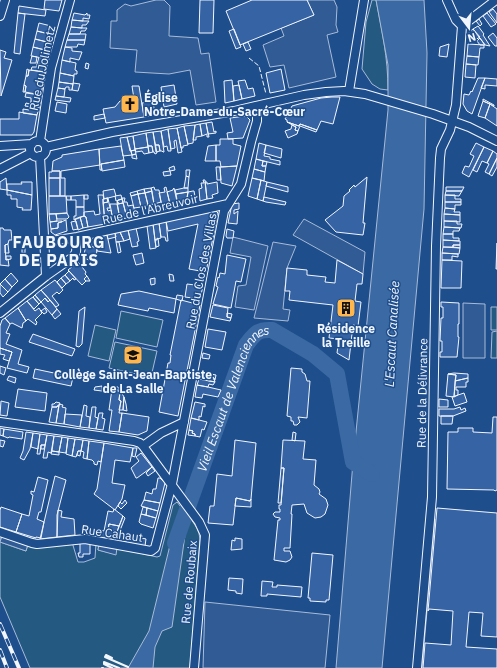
<svg xmlns="http://www.w3.org/2000/svg" width="497" height="668" viewBox="0 0 497 668" font-family="'IBM Plex Sans',sans-serif">
<style>
.green{fill:#245a82;stroke:#a8bbd7}
.parking{fill:#305b95;stroke:#a8bbd7}
.water{fill:#3b69a3;stroke:#a8bbd7}
.lines{fill:none;stroke-linecap:round;stroke-linejoin:round}
.river{stroke:#3b69a3;stroke-width:16}
.building{fill:#3563a3;stroke:#f2f6ff}
.minor-casing{stroke:#f2f6ff;stroke-width:10}
.minor{stroke:#1f4e8c;stroke-width:8}
.rail-casing{stroke:#f2f6ff;stroke-width:4}
.rail{stroke:#1f4e8c;stroke-width:2.5;stroke-dasharray:8;stroke-linecap:butt}
.fence{stroke:#f2f6ff;stroke-width:1;stroke-dasharray:5 2;stroke-linecap:butt}
.wall{stroke:#f2f6ff;stroke-width:2}
.labels{text-anchor:middle;dominant-baseline:central;stroke-width:3;stroke-linejoin:round;paint-order:stroke}
.street-label{font-size:12px;fill:#f2f6ff;stroke:#1f4e8c}
.poi-label{font-size:12px;font-weight:bold;fill:#f2f6ff;stroke:#1f4e8c}
.water-label{font-size:13px;font-style:italic;fill:#f2f6ff;stroke:#1f4e8c}
.district-label{font-size:16px;font-weight:bold;letter-spacing:1px;fill:#f2f6ff;stroke:#1f4e8c}
</style>
<rect width="100%" height="100%" fill="#1f4e8c"/>
<path class="green" d="M372,0H376C382,31 388,58 388,90L380,89L372,84L362,69L366,22Z
M491,307H497V330H491Z
M121,311L163,320L157,347L116,338Z
M95,325L116,330L109,361L88,356Z
M497,331V358H491L492,332Z
M115,342L157,351L151,377L109,368Z
M177,502C185,513 199,525 200,539L190,668H30L0,597V535L2,536L0,542L26,551L28,544L72,542L78,562H84L95,558L96,543L99,544L98,550L115,554L117,548L157,557L160,556L173,505Z"/>
<path class="parking" d="M156,0H164L170,6L169,36L198,38L201,54L209,53L216,102L196,105L190,70L169,74L135,72L137,50L110,48L111,21H117V10L125,4L131,6Z
M307,0H334L337,7L336,25L338,32L327,35L336,77L289,88L284,65L270,67L263,45L284,36L281,28L314,15Z
M304,219L365,252L363,274L293,235Z
M233,237L268,246L254,310L235,307L238,286L246,285L251,257L230,253Z
M273,242L296,246L287,268L283,309L290,310L288,321L254,318Z
M463,303L485,304V358H463Z
M433,519H435L422,668H420Z
M2,536L28,544L26,551L0,542Z
M99,544L117,548L116,555L98,550Z
M205,602L330,615L325,668H203Z"/>
<path class="water" d="M376,0H424L427,53L424,209L382,668H336L353,462L388,110V65Z
M186,514L188,516L185,522L186,528L172,627L162,631L155,647L153,668H128L149,631L173,533Z"/>
<g class="lines">
<path class="river" id="s1" d="M175,543L246,345C255,334 257,329 272,330L313,354L337,374L353,462L372,474"/>
</g>
<path class="building" d="M45,0H62L59,11L44,9Z
M200,0H214L213,33H199Z
M252,0H307L314,15L240,45L226,11Z
M19,6L46,10L45,16L18,13Z
M493,9L497,14V23L489,12Z
M18,13L25,14L20,54L14,53Z
M74,13L85,15L87,13V15H90L89,19L83,18V21L72,20Z
M487,13L496,24L491,27L483,16Z
M479,19L482,24L480,26L476,21Z
M72,20L83,21H89L86,25H82V28L71,27Z
M39,23L51,26L50,29L54,31L53,35L37,31Z
M478,26L484,34L483,35L490,46L485,45L473,29Z
M71,27L82,28H87L85,31H81L80,34H69Z
M234,29L241,47L236,49L229,31Z
M473,29L480,37L475,40L469,32Z
M37,31L53,35L52,39L48,38L47,42L35,39Z
M493,33L497,38V46H495L488,37Z
M69,34H86L85,40H67Z
M480,38L485,45H480L477,41Z
M35,39L47,42L46,45L50,46L49,51L33,47Z
M67,40H85L84,45L78,44L77,47H65Z
M248,42L251,49L246,51L243,44Z
M449,44L447,57L439,56L440,47Z
M468,44L484,45V48H480L479,57L467,56Z
M33,47L49,51L48,55L44,54L43,58L31,56Z
M65,47L72,48V51L82,52L79,60L70,58V62L62,60Z
M0,50L6,52L4,58L12,60L1,96Z
M32,56L37,57L36,63H30Z
M467,56L479,57L478,65L466,64Z
M39,57L47,58L46,65L37,64Z
M62,60L76,63L75,70L77,71V74H74V76L60,73Z
M86,63L89,64L88,69L85,68Z
M37,64L46,65L45,72L31,70L32,67H37Z
M466,64L476,65L475,78L465,77Z
M27,69L29,70L28,76H26Z
M281,69L285,90L270,93L266,73Z
M29,70L45,72L41,95L25,92L26,86L24,85L26,76H28Z
M60,73L74,76L73,84L59,82Z
M478,78H485L472,114L467,111L463,104L464,94L469,95L471,91L472,92Z
M485,78L497,79V86L485,85V89L481,88Z
M232,80L234,101L225,103L224,81Z
M245,80L248,89L253,88L255,96L242,99L238,81Z
M59,82L73,84L72,90H69V87H66L65,89L58,88Z
M73,83L80,84L78,91L72,90Z
M24,85L26,86L25,92H23Z
M174,85L177,104L164,107L161,87Z
M239,85L242,99L234,101L233,86Z
M132,86H139L144,117L106,123L103,109L115,107L120,101L134,99Z
M58,88L65,89L64,97L56,96Z
M26,93L41,95L40,103L31,101V98L25,97Z
M56,96L71,98L70,102L55,100Z
M332,97H340L333,124L321,121L317,130L300,124L299,126L287,122V120L285,119L292,106L321,98Z
M483,99L494,105V106L483,101Z
M31,101L40,103L39,108L25,106L26,103L30,104Z
M153,101L155,115L144,117L142,103Z
M483,101L490,104L485,118L478,116Z
M57,102L67,104L66,113L55,111Z
M490,104L497,109V126L485,118Z
M30,107L39,108L37,115L23,113V109L29,110Z
M19,112L37,115L34,132L32,135H0V119H19Z
M104,114L105,118L94,120V116Z
M246,116L250,120L243,138L228,139L227,133L233,132L230,118Z
M212,122L214,132L216,131V133L208,134L206,123Z
M287,122L299,126L300,124L317,130L316,132L300,126L298,131L295,130L296,127Z
M206,123L209,137H207V134L202,136L200,124Z
M200,124L202,136L196,137V140H193L195,125Z
M195,125L193,143L188,144L184,126Z
M292,125L296,127L295,130L298,131L297,134L288,138L285,131L291,129Z
M184,126L188,145L183,146V148H181L177,128Z
M177,128L182,152L178,153L176,140L174,141L175,148L171,149L168,129Z
M168,129L171,151H168L167,146L164,147L161,131Z
M161,131L164,152H163L162,151H160L159,145H155L153,132Z
M153,132L157,153L155,154L154,152H153L152,146H148L146,133Z
M146,133L148,147L135,149L133,136Z
M133,136L135,150L130,151L127,137Z
M127,137L132,155L123,156L120,138Z
M220,139H233V144L241,146L237,166L221,167L220,161H216V145H220Z
M259,143L266,145L264,156L270,157V159L280,161V165L256,159Z
M476,143L484,147L469,177L462,173L465,166L469,167L474,156L470,154Z
M155,145H159L160,151L156,152Z
M216,145V161H205L208,146Z
M266,145L282,149L281,158L264,153Z
M121,146L124,160L101,164L102,170H100L99,149Z
M148,146H152L153,152L149,153Z
M148,147L149,153L144,154L142,151L136,152L135,149Z
M484,147L493,151L487,163L482,161L477,172L473,170Z
M99,149L100,165L61,171V178H65V196H60V171H52L53,161L62,157V155Z
M135,150L136,154L132,155L131,151Z
M493,151L497,154V158L489,174L485,172L489,164L487,163Z
M136,154L137,159L132,158V155Z
M497,158V167L492,176L489,174Z
M256,159L263,161L262,166H266L265,172L254,169Z
M124,160L125,167L102,171L101,164Z
M263,161L267,162L266,166H262Z
M174,166L175,170L170,171L169,168Z
M237,166L232,186L221,183L220,167Z
M216,167H220L221,180H217Z
M254,169L265,172L264,181L252,178Z
M186,170H190L189,177L186,176Z
M52,171H60V178H49V172H52Z
M170,171L171,175L164,176L163,172Z
M186,176L189,177L188,188H184Z
M367,177L363,223H365L363,235L336,232L325,220L343,206L344,196L350,191L349,190L354,185L355,187Z
M6,178L7,190L0,189V182Z
M49,178H60V196H49Z
M252,178L261,180L257,199L248,196Z
M203,180H205L207,199L200,201L199,189L202,188L201,183H204Z
M261,180L267,182L263,201L257,199Z
M21,182H32V195L7,190V184H22Z
M205,182H207V184L217,182L218,193L212,195L213,198L207,199Z
M267,182L288,187V192L266,186Z
M154,187L155,190H159L161,202L154,204L151,188Z
M166,187L171,208L163,210L159,193L165,192L164,188Z
M446,187H464L462,191H446Z
M151,188L152,191L145,193L144,189Z
M174,188L178,206L171,208L167,192L173,190V189Z
M184,188H188V192L176,194L175,190Z
M114,189L116,196L104,199L103,191Z
M144,189L145,193L138,194L137,191Z
M7,190L32,195L31,210H22L23,208L17,207V199H11V195H7Z
M137,191L138,194L131,196L130,193Z
M152,191L154,204L148,205L145,193Z
M193,191H194L196,202L186,204L188,192Z
M446,191H462L459,196L445,195Z
M188,192L186,204L178,206L176,194Z
M145,193L148,205L141,207L138,194Z
M138,194L141,207L134,208L131,196Z
M84,195H88V199H84Z
M84,195V207H76V200H71V196Z
M98,195H103L104,199H103L105,224L88,227L86,217L84,216V212L94,211L95,215L100,214Z
M121,195L122,199L116,201L115,196Z
M445,195H455V199H461V202H445Z
M49,196H66L67,213L49,214Z
M66,196H71V200H67Z
M264,197L286,202L285,205L266,202L263,201Z
M107,198L108,202L103,203V199Z
M107,198H108L110,208H107L108,211L111,210L113,221L105,223L103,203L108,202Z
M122,198H125L124,202H127L128,206L133,205L136,216L127,218Z
M122,199L123,203L118,204V202H117L118,200Z
M117,202H118V204L123,203L127,218L120,219Z
M445,202H461V205H455V209L445,208Z
M239,203V209L234,210V214L238,211L237,224L228,223L232,204Z
M110,204H117L120,219L113,221Z
M76,207H84V216L74,220V216H76Z
M445,208L455,209L454,212H460V215L444,214Z
M214,209L218,213L206,272L189,269L198,224L168,231L166,221Z
M67,213L69,217L67,219H57L56,214Z
M49,214H56L57,221L50,222Z
M444,214L460,215V222L444,221Z
M84,216L86,217L88,227L83,228L80,217Z
M80,217L83,228L78,230L75,219Z
M66,220L67,231L55,235L51,232V229L58,228V223Z
M58,221H62V222L58,223V228L51,229L50,222Z
M76,221L78,229L73,230L71,222Z
M166,221L168,241H166L165,237H161L159,223Z
M444,221H457V224H462L461,228L444,227Z
M159,223L161,238L157,239V240H155L153,224Z
M153,224L156,248L150,249L147,226Z
M444,227L460,228L459,231H453V234H443Z
M0,228H3L4,230H11L12,240H9L8,244L5,245L6,260L8,259L9,266L0,265Z
M136,228L139,241L137,242L138,246L132,247L128,230Z
M227,229L234,231L233,238H227L226,236Z
M128,230L130,239L124,241L120,232Z
M120,232L124,241L116,242L115,233Z
M115,233L116,237L108,239L107,235Z
M443,234H453V238H459V241L443,240Z
M107,235L111,253L97,251V247H91L90,239Z
M158,238L159,246L156,247L155,240Z
M443,240L460,241V245H453V247H443Z
M116,242H119L121,252L118,253Z
M497,243V269H496Z
M8,244L9,253H5V245Z
M453,245H460V248L453,247Z
M86,246L97,247L96,262L83,258Z
M443,247L460,248L459,254L442,253Z
M22,248H25V253H22Z
M142,253L144,263L136,265L133,255Z
M442,253L458,254V257L452,256V260H442Z
M227,255L246,259L241,282L236,281L231,308L213,304L218,287L216,286L218,277L219,278L220,273L225,274Z
M6,256H11V259L6,260Z
M337,260L363,274L362,284H357L355,301L361,302L358,326L353,325L349,360L337,353L339,339L329,338L333,305L289,300L290,291H285L287,268L307,270V275L326,277L325,282L335,283Z
M442,260L462,261L461,288H441Z
M78,262L86,272L85,274L87,276L84,279L86,281L82,285L68,270Z
M69,271L76,279L74,280L73,278L70,281L65,275Z
M11,273L18,281L12,287L5,279Z
M169,274L173,275L174,281H170Z
M65,275L70,281L66,284L61,278Z
M87,276L90,281H86L84,279Z
M61,278L66,284L62,288L57,282Z
M155,278V284L151,285L150,279Z
M5,279L12,287L8,292L0,284Z
M55,280L63,290L59,294L57,292L52,296L59,305L56,307L41,290Z
M0,284L8,292L3,297L0,293Z
M187,284L203,286L200,299L185,297Z
M41,290L50,300L48,302L45,298L41,302L39,300L35,295Z
M139,291L176,299L174,313L149,308L148,311L118,305L121,294Z
M35,295L41,302L45,298L48,302L50,300L57,309L52,315L41,302L39,304L37,302L33,297Z
M177,295L183,296L182,301L176,299Z
M33,297L39,304L34,309L27,301Z
M181,300L200,305L178,416L159,412L168,363H170L171,355H170Z
M27,301L35,311L39,308L42,313L35,320L37,322L36,325L28,319L26,321L18,308Z
M441,302L459,303V324H458V337H459L457,357H440V352H442V341H440L441,318H443V307H441Z
M213,305L228,308L227,317L231,318L230,321L210,317Z
M85,307L82,344L79,347L76,346L79,311Z
M18,308L26,321L23,323L22,328L12,323L10,324L5,318Z
M45,308L47,312L44,314L41,311Z
M57,309L61,314L55,319L52,315Z
M227,313L232,314L231,318L227,317Z
M5,318L10,324L6,333L10,334L6,344L22,350L18,364L29,367L27,373L7,368L12,352L0,348V326L2,320Z
M208,329L226,332L222,350L205,347Z
M33,334L75,349L72,356L29,342Z
M0,348L12,352L9,361L3,359L5,355L0,354Z
M203,353L210,355L209,359L202,358Z
M0,366L6,368L4,375L0,373Z
M291,368L302,369V372L305,374L307,381H310L307,418L298,417L300,422L297,425H294L293,421H291V417L287,416Z
M35,369L73,377L71,386L33,378Z
M200,372L211,374L210,377L214,378L215,382L199,379Z
M454,373L468,374V378L455,381L456,375L448,374Z
M211,374L216,375L215,380H214V378L210,377Z
M448,374L456,375L454,397L446,396Z
M9,376L16,378L15,383L7,380Z
M468,378V382H466V387H456V390H458V395L454,397L455,381Z
M199,379L215,382L213,385L209,384L208,387L197,385Z
M197,385L208,387L221,390L218,397L203,394L202,398L195,397Z
M102,386V391L94,390L95,387Z
M114,387H118L124,397L123,410H119L121,401L119,400L120,392L114,389Z
M18,389L47,393L45,411L15,407Z
M112,389L119,390L118,391L120,392L119,400L121,401L119,413H122L119,432L109,431L112,410H109Z
M464,393L467,402L455,406L452,397Z
M124,397L126,404L127,411L123,410Z
M439,399L448,400V407H439Z
M1,401L9,403L7,416L0,415Z
M56,402L60,403L59,406H57V407H52V404H54Z
M195,402L205,404V407L203,406L201,417L199,416V420L191,418Z
M59,404L63,405L62,407L66,408L64,424L56,423Z
M84,405L87,406L86,416L90,417L89,428L80,427Z
M57,406H59L56,423L49,422L52,407H57Z
M92,407H96L95,417L98,418L96,429L89,428Z
M460,407L461,410L465,408L466,411L453,416H439V409H454Z
M99,413H103L102,418L105,419L103,430L96,429Z
M122,413L149,417L147,431L138,435L119,432Z
M65,414L82,415L80,427L64,424Z
M441,416H453L452,424H441Z
M493,417H497V490L495,491L494,490L447,489L448,432H458V428H473V432L492,433Z
M191,418L207,422L204,430L202,429L200,437L195,436V434L192,433L193,431L189,430Z
M0,428L4,429L3,436L0,435Z
M4,429L23,432L22,439L9,437L8,438L3,436Z
M189,430L193,431L192,433L195,434V436L188,435Z
M26,432L33,433L30,449L24,460L20,458L23,451Z
M293,432L296,433L295,441L292,440Z
M33,433L40,434L38,449L31,447Z
M40,434L47,435L45,445H41L40,454H37Z
M47,435L54,436L51,453L48,452L47,458H43Z
M54,436L62,437L59,452L52,451Z
M62,437L68,438L66,453L59,452Z
M68,438L75,439L72,456L66,454Z
M75,439L83,440L81,451H78L76,457L72,456Z
M0,440L5,441L3,447L0,446Z
M83,440L89,441L87,459L83,458L84,452L81,451Z
M235,440L256,443L251,499L250,501L236,498L233,525L208,523L210,506H214L217,474L232,476Z
M283,440L305,441L303,459L316,460L314,485L319,489L320,492L319,494L326,499L328,505L325,514L321,517L315,518L307,513L304,504L292,505L291,514H292L290,548H284V551H290L292,557L290,560L286,562L274,560L278,520H280V518L275,517L273,514L275,512H280V509H279V505H281L284,468H281Z
M89,441L104,443L101,462L98,461L97,465L94,464V462L92,460L87,459Z
M104,443L133,448L130,462L115,460L112,483L125,485L122,499L115,510L94,494L97,489Z
M41,445H45L44,449H41Z
M133,448H137L135,457L132,456Z
M52,451L59,452V455L51,454Z
M78,451H81L80,456L77,455Z
M141,453L152,467L137,478H136L131,468L139,461L136,457Z
M152,467L155,471L148,476L146,473Z
M281,468H284L281,503H278Z
M55,476L66,480L57,515V537L40,539Z
M38,477L48,480L41,512H39L37,519L44,522L41,538L36,537V538L16,532L22,514L29,516L33,495L31,494V491L34,492Z
M158,478H160L165,483L160,503L144,500L146,492L152,494L153,489H156Z
M236,498L250,501L251,499V507L235,506Z
M125,500L127,503L121,509L118,506L120,502L122,504Z
M144,500L160,503L158,511L141,506Z
M1,507L22,514L16,532L0,527V510Z
M143,507L147,508L146,515L141,514Z
M147,508L158,511L156,518L146,515Z
M437,508L497,513V637L481,636L483,613L469,612L466,647L497,649V668H423L425,643L451,645L453,611L429,609L428,611Z
M114,509L123,516L119,526L109,524L108,530L117,532L115,540L99,537L101,530L104,531L108,511L113,512Z
M58,510L62,511L61,517L74,519L75,535L57,537Z
M141,514L156,518L153,528L141,524L139,522Z
M123,516L125,518L119,533L117,532Z
M109,524L119,526L117,532L108,530Z
M117,532L146,539L145,546L115,540Z
M235,538L242,539V549L231,550L232,540L235,541Z
M80,542H90V554H83V557H79L78,553H80Z
M312,553L333,555L329,600H326V602L310,601V598H308Z
M229,578L243,579L242,594L236,593V591L228,590Z
M262,581L273,582L272,587H277V585L302,587L301,597L267,594V596H261Z"/>
<g class="lines">
<g class="minor-casing">
<path id="minor" d="M447,0L456,20L462,26
M0,16L5,0
M349,91L364,0
M30 149a8 8 0 1 1 16 0a8 8 0 1 1-16 0Z
M40,141L51,68L70,0
M0,146L32,144
M46,147L112,132L234,111L304,95L326,92L344,91L365,94L433,114L469,127L497,141
M40,156L46,276
M0,169L31,153
M45,242L77,237L228,204
M0,313L46,276L73,257L76,252L77,237
M0,422L134,441L140,443L143,446
M184,422L161,433L143,446L199,522L205,535L194,668
M0,532L32,543L37,544L85,539L151,551L155,548L172,484L224,211L241,184L251,142L257,121V106
M417,668L432,497L436,246L440,158L441,149L450,130L456,105L462,26L496,0"/>
</g>
<use href="#minor" class="minor"/>
<g class="rail-casing">
<path id="rail" d="M0,624L19,668
M0,650L7,668"/>
</g>
<use href="#rail" class="rail"/>
<path class="fence" d="M249,58L259,66L266,94"/>
<path class="wall" d="M112,658L106,655L105,657L128,667
M104,662L119,668
M104,662V664L112,668
M102,668H103"/>
</g>
<defs>
<g id="church-square" transform="scale(1)"><rect x="-9" y="-9" width="18" height="18" rx="4" fill="#ffb74d" stroke="#1f4e8c"/><path d="M-1.2-6h2.4v3.5h3.3v2.4h-3.3V6h-2.4V-.1h-3.3v-2.4h3.3Z" fill="#111"/></g>
<g id="building-square" transform="scale(1)"><rect x="-9" y="-9" width="18" height="18" rx="4" fill="#ffb74d" stroke="#1f4e8c"/><path d="M-4-6H4V6H1V3H-1V6H-4ZM-2.5-4.3h1.7v1.8h-1.7ZM.8-4.3h1.7v1.8H.8ZM-2.5-1h1.7V.8h-1.7ZM.8-1h1.7V.8H.8Z" fill="#111"/></g>
<g id="school-square" transform="scale(1)"><rect x="-9" y="-9" width="18" height="18" rx="4" fill="#ffb74d" stroke="#1f4e8c"/><path d="M0-5L7-2L0 1L-7-2ZM-4 1L0 2.5L4 1V4Q0 6-4 4Z" fill="#111"/></g>
</defs>
<g fill-rule="evenodd">
<use href="#church-square" x="130" y="104"/>
<use href="#building-square" x="346" y="308"/>
<use href="#school-square" x="133" y="355"/>
</g>
<g class="labels">
<g class="street-label">
<text transform="translate(42 68) rotate(-78)">Rue du Jolimetz</text>
<text transform="translate(150 209) rotate(-13)">Rue de l'Abreuvoir</text>
<text transform="translate(201 271) rotate(-79)">Rue du Clos des Villas</text>
<text transform="translate(422 393) rotate(-89)">Rue de la Délivrance</text>
<text transform="translate(112 533) rotate(8)">Rue Cahaut</text>
<text transform="translate(189 582) rotate(-85)">Rue de Roubaix</text>
</g>
<g class="poi-label">
<text x="144" y="97" text-anchor="start">Église<tspan x="144" dy="14">Notre-Dame-du-Sacré-Cœur</tspan></text>
<text x="346" y="328">Résidence<tspan x="346" dy="14">la Treille</tspan></text>
<text x="133" y="374">Collège Saint-Jean-Baptiste<tspan x="133" dy="14">de La Salle</tspan></text>
</g>
<g class="water-label">
<text transform="translate(392 334) rotate(-87)">L'Escaut Canalisée</text>
<text stroke="none"><textPath href="#s1" startOffset="158">Vieil Escaut de Valenciennes</textPath></text>
</g>
<g class="district-label">
<text x="59" y="242">FAUBOURG<tspan x="59" dy="18">DE PARIS</tspan></text>
</g>
</g>
<g transform="translate(469 28) rotate(164)" stroke="#1f4e8c" stroke-width="3" paint-order="stroke">
<path d="M0-3L7 15L0 10L-7 15Z" fill="#f2f6ff"/>
<text y="-6" font-size="11" font-weight="bold" text-anchor="middle" fill="#f2f6ff">N</text>
</g>
</svg>
